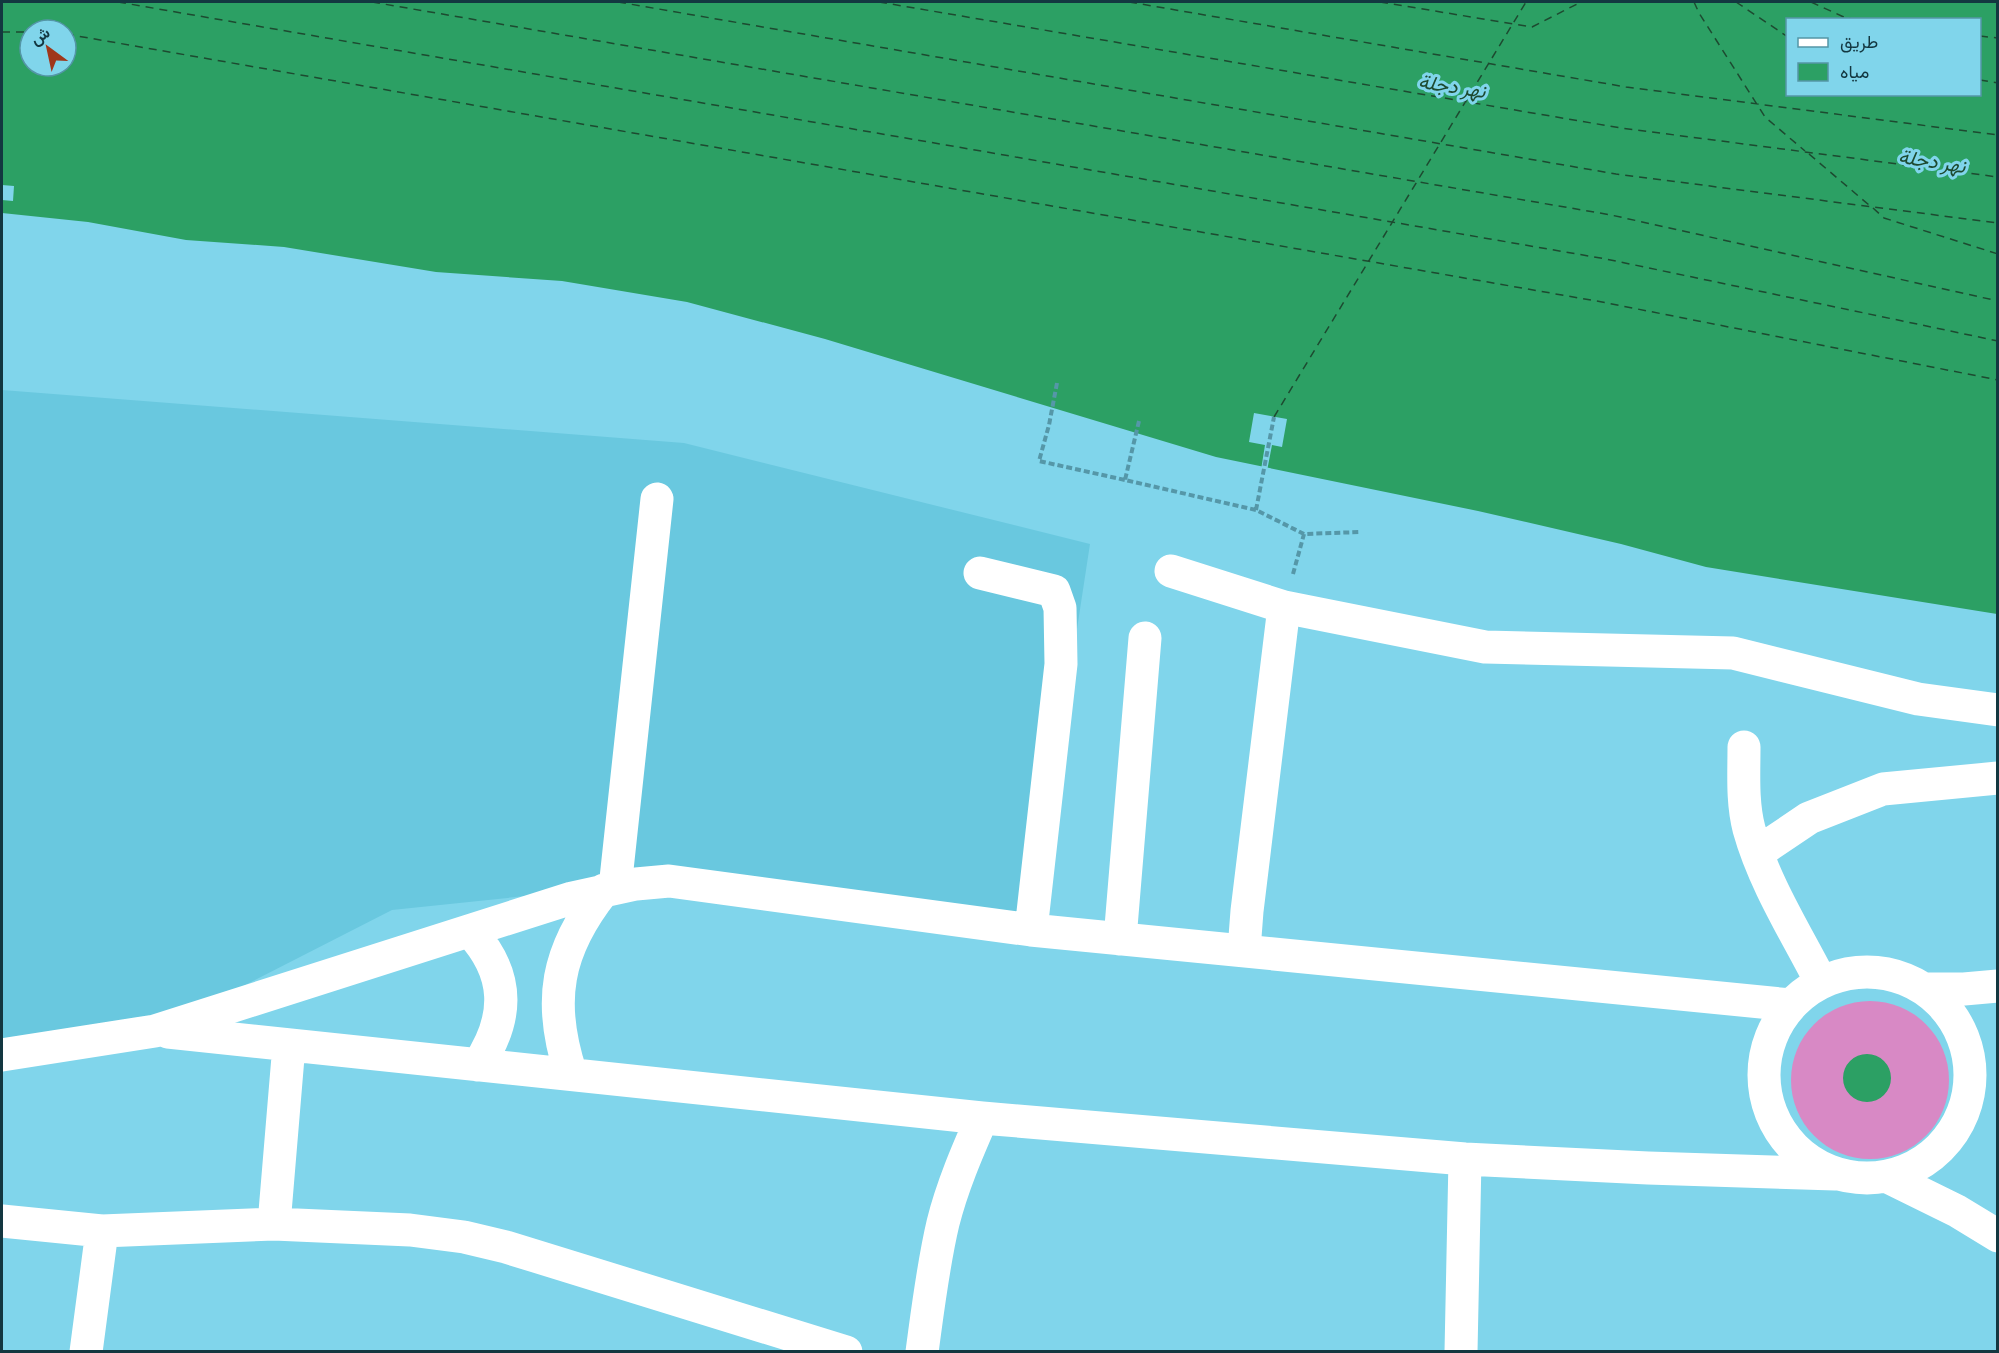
<svg xmlns="http://www.w3.org/2000/svg" width="1999" height="1353" viewBox="0 0 1999 1353" font-family="'Fira Sans Condensed',Vazirmatn,sans-serif">
<style>
.built{fill:#69c8df}
.green{fill:#d889c5}
.water{fill:#2ca064;fill-rule:evenodd}
.pier{fill:#80d5eb}
.lines{fill:none;stroke-linecap:round;stroke-linejoin:round}
.ferry{stroke:#1d4a30;stroke-width:1.5;stroke-dasharray:8 6;stroke-linecap:butt}
.path{stroke:#5597a8;stroke-width:4;stroke-dasharray:6 3;stroke-linecap:butt}
.minor{stroke:#fff;stroke-width:33}
.labels{text-anchor:middle;dominant-baseline:central;stroke-width:6;stroke-linejoin:round;paint-order:stroke}
.water-label{font-size:20px;font-style:italic;fill:#1d4a30;stroke:#80d5eb}
</style>
<rect width="100%" height="100%" fill="#80d5eb"/>
<path class="built" d="M2,390L684,443L1090,544L1031,930L669,881L392,910L155,1031L2,1051Z"/>
<path class="green" d="M1791 1080a79 79 0 1 1 158 0a79 79 0 1 1-158 0Z"/>
<path class="water" d="M2,2H1997V614L1706,567L1621,544L1478,511L1216,457L825,339L687,302L562,281L436,272L284,247L186,240L88,222L2,213ZM1788,20H1980V94H1788ZM30,30H66V66H30Z
M1843 1078a24 24 0 1 1 48 0a24 24 0 1 1-48 0Z"/>
<path class="pier" d="M2,185L14,186L13,201L2,200Z
M1254,413L1287,419L1282,447L1272,445L1267,471L1261,470L1265,445L1249,442Z"/>
<g class="lines">
<path class="ferry" d="M118,2L1606,259L1998,341
M372,2L1611,215L1998,301
M618,2L1616,174L1998,223
M879,2L1621,128L1998,177
M1129,2L1626,87L1998,135
M1380,2L1532,27L1581,2
M1694,2L1699,13L1765,117L1805,151
M1736,2L1788,37
M1811,2L1846,18L1858,20
M2,32H30
M66,34L1602,302L1998,380
M1980,36L1998,38
M1980,80L1998,83
M1809,154L1869,205
M1873,208L1884,218L1998,254
M1274,417L1526,2"/>
<path class="path" d="M1057,383L1049,425L1039,461L1125,480
M1139,421L1125,480L1256,510L1304,534L1360,532
M1256,510L1274,417
M1293,574L1304,534"/>
<path class="minor" d="M1171,571L1284,607L1485,647L1733,653L1918,699L1998,710
M980,573L1054,591L1060,608L1061,664L1031,930
M1744,747C1744,774 1742,802 1749,829C1764,883 1796,933 1821,982
M1757,853L1809,818L1883,789L1998,778
M615,888L657,499
M470,931C509,973 510,1017 478,1065
M1120,939L1145,638
M1244,950L1247,911L1284,607
M1764 1075a103 103 0 1 1 206 0a103 103 0 1 1-206 0Z
M1927,989H1964L1998,986
M168,1032L982,1118L1465,1159L1648,1168L1835,1174
M2,1055L155,1031L572,898L636,884L669,881L1031,930L1791,1005
M571,1074C547,1002 556,950 604,890
M1890,1178L1957,1211L1998,1236
M2,1221L102,1231L274,1224L410,1230L464,1237L506,1247L846,1352
M274,1224L289,1045
M86,1352L102,1231
M922,1352C928,1308 933,1265 943,1223C952,1187 967,1152 982,1118
M1461,1352L1465,1159"/>
</g>
<g class="labels">
<g class="water-label">
<text transform="translate(1452 86) rotate(9)">نهر دجلة</text>
<text transform="translate(1932 161) rotate(9)">نهر دجلة</text>
</g>
</g>
<rect width="1999" height="1353" fill="none" stroke="#133740" stroke-width="6"/>
<rect x="1786" y="18" width="195" height="78" fill="#80d5eb" stroke="#5496a7" stroke-width="1.5"/>
<rect x="1798" y="38" width="30" height="9" fill="#ffffff" stroke="#5496a7" stroke-width="1.5"/>
<text x="1840" y="48" font-size="18" fill="#133740">طريق</text>
<rect x="1798" y="63" width="30" height="18" fill="#2ca064" stroke="#5496a7" stroke-width="1.5"/>
<text x="1840" y="78" font-size="18" fill="#133740">مياه</text>
<g transform="translate(48 48) rotate(327)"><circle r="28" fill="#80d5eb" stroke="#5496a7" stroke-width="1.5"/>
<path d="M0-4.5L10 22L0 15L-10 22Z" fill="#9f371a"/>
<text y="-9" font-size="16" font-weight="bold" text-anchor="middle" fill="#133740">ش</text>
</g>
</svg>
